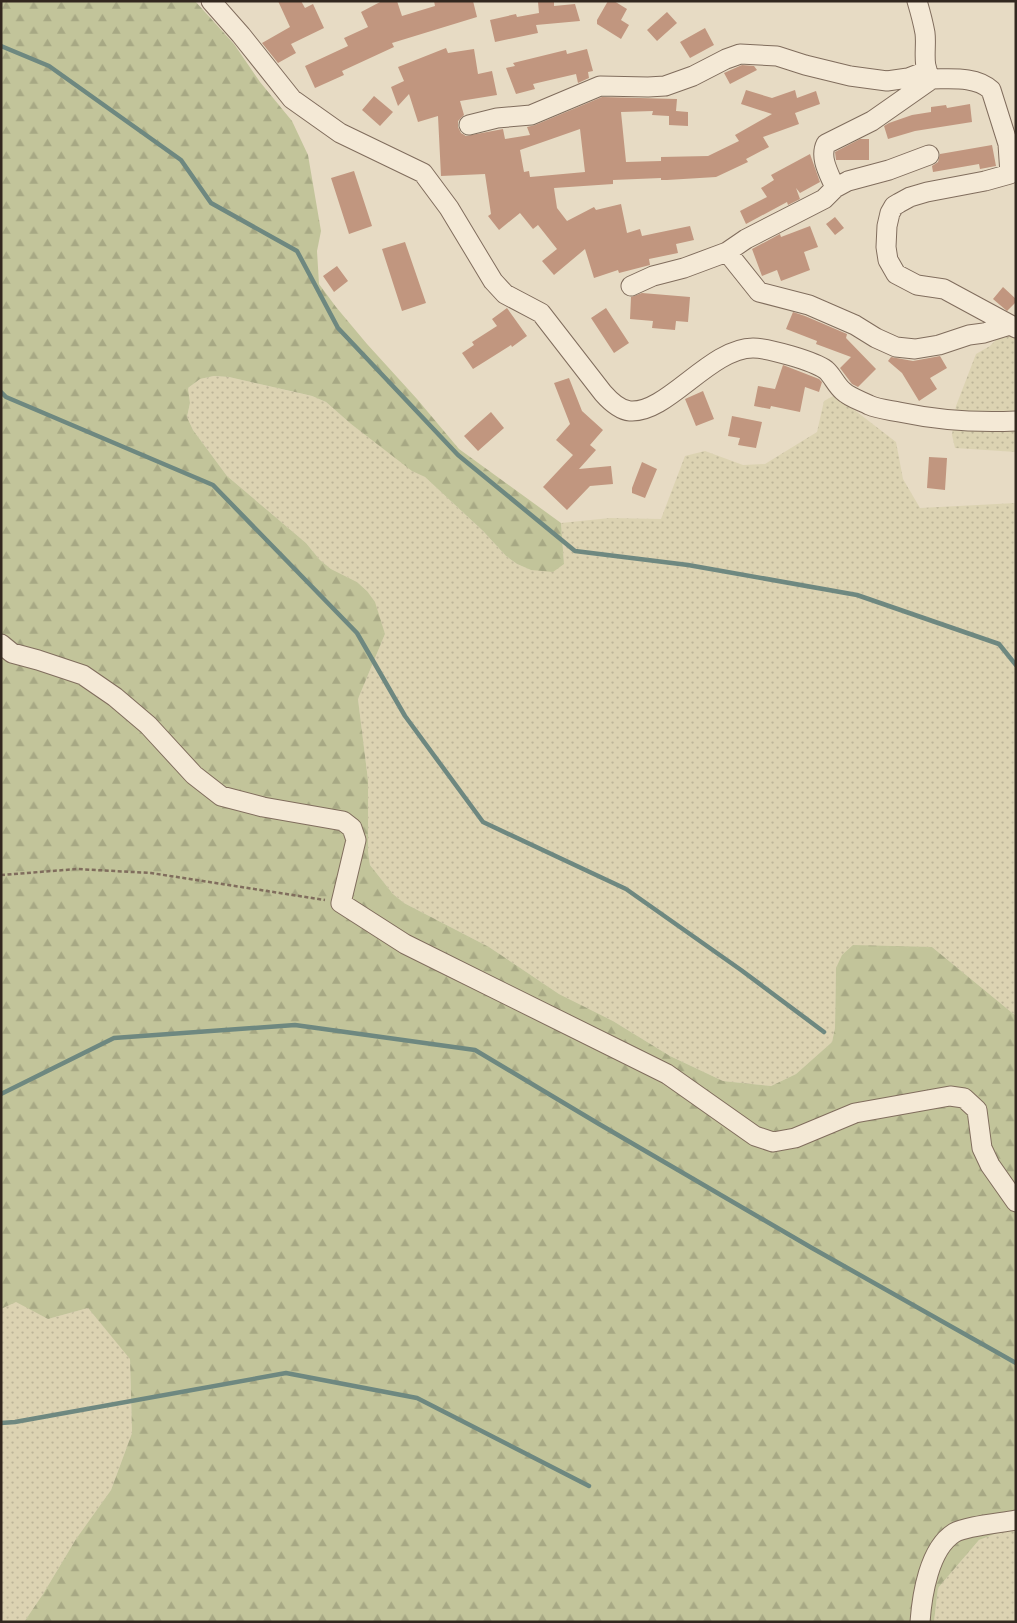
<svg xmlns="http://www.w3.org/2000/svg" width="1017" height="1623" viewBox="0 0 1017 1623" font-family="'Zilla Slab',serif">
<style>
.farmland{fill:url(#farmland-dots)}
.forest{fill:url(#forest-firs)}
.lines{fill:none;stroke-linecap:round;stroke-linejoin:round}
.stream{stroke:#6e8880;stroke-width:4.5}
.building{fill:#c1967f;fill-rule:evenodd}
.minor-casing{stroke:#806d5d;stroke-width:21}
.path{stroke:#806d5d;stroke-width:2.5;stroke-dasharray:4 2.5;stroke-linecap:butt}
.minor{stroke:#f4e9d6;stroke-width:19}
</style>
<defs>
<pattern id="farmland-dots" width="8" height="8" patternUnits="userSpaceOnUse" patternTransform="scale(1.25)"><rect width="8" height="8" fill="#dcd3b2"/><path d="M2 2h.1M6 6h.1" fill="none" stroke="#bdb599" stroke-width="1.8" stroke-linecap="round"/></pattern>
<pattern id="forest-firs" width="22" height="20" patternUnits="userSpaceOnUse" patternTransform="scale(1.25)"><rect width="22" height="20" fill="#c2c49a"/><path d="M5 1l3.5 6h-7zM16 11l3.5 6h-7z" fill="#a7a884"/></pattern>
</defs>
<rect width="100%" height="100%" fill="#e7dbc4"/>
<path class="farmland" d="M1016,320V452L955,448L952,435L956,406L976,354L990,346Z
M214,376L229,377L298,393L312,396L326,402L351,424L412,470L425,477L483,531L506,556L517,564L531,570L564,564L561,523L610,518L661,519L685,456L705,451L743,465L765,464L817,432L824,401L835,395L896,442L903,479L920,508L1016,503V1016L932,947L836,968L835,1028L832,1042L796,1074L771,1086L723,1081L670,1056L613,1021L559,994L489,947L404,903L393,894L370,865L368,851V780L358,699L385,634L367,591L357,582L331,569L320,560L306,543L227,476L193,430L187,417L190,403L188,388L200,379Z
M16,1301L48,1319L88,1308L130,1358L132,1433L111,1490L76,1539L43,1594L24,1622H1V1309Z
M1016,1526V1622H934L938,1588L979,1540Z"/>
<path class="forest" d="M1,1H195L234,44L260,82L292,121L308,155L321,231L317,251L319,284L336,307L367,344L417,399L459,449L561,523L564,564L553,572L531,570L517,564L506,556L483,531L425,477L412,471L351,424L326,402L312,396L299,393L229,377L214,376L200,379L188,388L190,403L187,417L193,430L227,476L306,543L320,560L331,569L357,582L367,591L375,602L385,634L358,699L368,780V851L370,865L393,894L404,903L489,947L559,994L613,1021L670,1056L723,1081L771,1086L796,1074L832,1042L835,1028L836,968L842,955L853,945L932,947L1016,1016V1526L979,1540L938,1588L934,1622H24L43,1594L76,1539L111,1490L132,1433L130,1359L88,1308L48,1319L16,1302L1,1309Z"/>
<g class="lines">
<path class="stream" d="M1,46L49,66L181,160L211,203L297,251L338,328L458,455L575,551L688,565L857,595L999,644L1016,665
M1,392L6,397L213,485L357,633L405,716L483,822L626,889L741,970L824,1032
M1,1094L114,1038L295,1025L475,1050L599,1124L812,1248L1016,1363
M1,1423L15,1422L286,1373L417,1398L589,1486"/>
</g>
<path class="building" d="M278,1H301L305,8L313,4L324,28L291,44L296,53L278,63L262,43L290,27Z
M382,1H397L402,16L435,6L434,1H473L477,17L392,43L394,47L342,71L344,75L315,88L305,66L348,46L344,38L368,27L361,12Z
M554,1V6L575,4L580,21L536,25L538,33L495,42L490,20L516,14L517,17L539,13L538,2Z
M608,1H614L627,9L621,20L629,25L621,39L597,24V20Z
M667,12L677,23L657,41L647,30Z
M705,28L714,45L690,58L680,42Z
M446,48L448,53L474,49L478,74L492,71L497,95L460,101L464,115L458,121V127L461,133L466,136L503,129L505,139L530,135L527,127L535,125L602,97L677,99L676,111L688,112V126L669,125V116L652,115L653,111L621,112L626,162L661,161V157L708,156L739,141L735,135L772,114L741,104L746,90L772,98L795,90L797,98L816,91L820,104L795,113L799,124L763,137L769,147L746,159L748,162L716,177L667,180H661V178L613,180V184L554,188L557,208L567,221L594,207L596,210L621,204L627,233L640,229L642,236L690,226L694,240L676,244L678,253L649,259L650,265L619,273L618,270L594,278L585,249L554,275L542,261L557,249L538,225L533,229L520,213L499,230L488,216L491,214L485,174L441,176L438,116L418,122L409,94L398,106L391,87L404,81L398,67ZM580,129L585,172L530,177L529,171L524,172L520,150Z
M587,49L593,71L588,72L589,78L578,83L576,74L533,84L535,89L516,94L506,68L515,66L513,63L566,50L567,54Z
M742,65L754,66L757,70L730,84L724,73Z
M374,96L393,112L380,126L362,110Z
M970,104L972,122L915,131L888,139L884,126L889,123L912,115L931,112V107L946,105L947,108Z
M860,139H869V160H836L835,152Z
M992,145L996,166L980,169L979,164L933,172L932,166L938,162L940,154Z
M810,154L820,182L800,193L796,188L800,199L788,205L787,202L746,224L740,211L767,197L761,188L774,180L771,175Z
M354,171L372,226L349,234L331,178Z
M835,217L844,228L835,235L826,224Z
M810,226L818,247L804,252L810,270L781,281L777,270L762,276L752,249L780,234L781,237Z
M405,242L426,303L402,311L382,249Z
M337,266L348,281L334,292L323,276Z
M1003,287L1016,299V302L1007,311L993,299Z
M642,293L690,297L688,322L676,321L675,330L652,328L653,321L630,319L631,297Z
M507,308L527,336L512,347L511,345L473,369L462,353L474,345L472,342L497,326L492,319Z
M606,308L629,343L614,353L591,318Z
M793,312L805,316L847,334L846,338L876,369L858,387L852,384L840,368L851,357L816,344L817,341L786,329Z
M940,356L947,368L930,378L937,389L919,401L902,373L888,361L891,357L913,361Z
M783,365L819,379L822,382L819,392L805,387L800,412L771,406L770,409L754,406L758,386L775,389Z
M569,378L582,411L603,430L590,445L596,450L579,469L611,466L613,484L590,486L567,510L543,487L573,455L556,440L570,424L554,383Z
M703,391L714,419L696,426L685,399Z
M491,412L504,428L478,451L464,436Z
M732,416L762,422L756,448L738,445L740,438L728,436Z
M929,457L947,458L945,490L927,488Z
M642,462L657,469L645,498L632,493V488Z"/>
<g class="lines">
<g class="minor-casing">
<path id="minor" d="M211,1L241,35L292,99L340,133L423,173L449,208L493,281L505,294L541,313L603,393C610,401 619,410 630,411C667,414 710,348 753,348C768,348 814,361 826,370C832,375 836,385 843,391C849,397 861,401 869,405C878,409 889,410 899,412C937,420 977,423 1016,421
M917,1C920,11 923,22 925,33C927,48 921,67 932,79C951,79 976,76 991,90L1008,144L1010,174L985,181L927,192L910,197L899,203L894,206L890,213L887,226L886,247L888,260L896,274L917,285L944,289L1016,328
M469,125L497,118L531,115L600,86L648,87L665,86L693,76L726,59L740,54L777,56L805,65L850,76L887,81L908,78L926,71
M835,188C830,175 819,158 826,144L872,121L932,79
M727,252L759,292L809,305L855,325L876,338L896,347L915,349L939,345L969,335L984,333L1010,325
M631,286L653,276L684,268L727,252L746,239L824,199L835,188L848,181L889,170L929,155
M1,644L12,653L38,660L83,675L115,697L148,725L194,775L221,796L263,807L343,821L352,828L356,840L341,903L405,944L667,1074L755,1136L773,1142L795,1138L855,1113L950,1096L964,1098L977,1110L982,1148L990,1165L1016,1202
M920,1622C922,1595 929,1549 954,1533C966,1526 1001,1523 1016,1520"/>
</g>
<path class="path" d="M1,875L77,869L151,873L325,900"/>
<use href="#minor" class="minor"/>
</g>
<rect width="1017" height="1623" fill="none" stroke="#32271f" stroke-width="5"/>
</svg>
